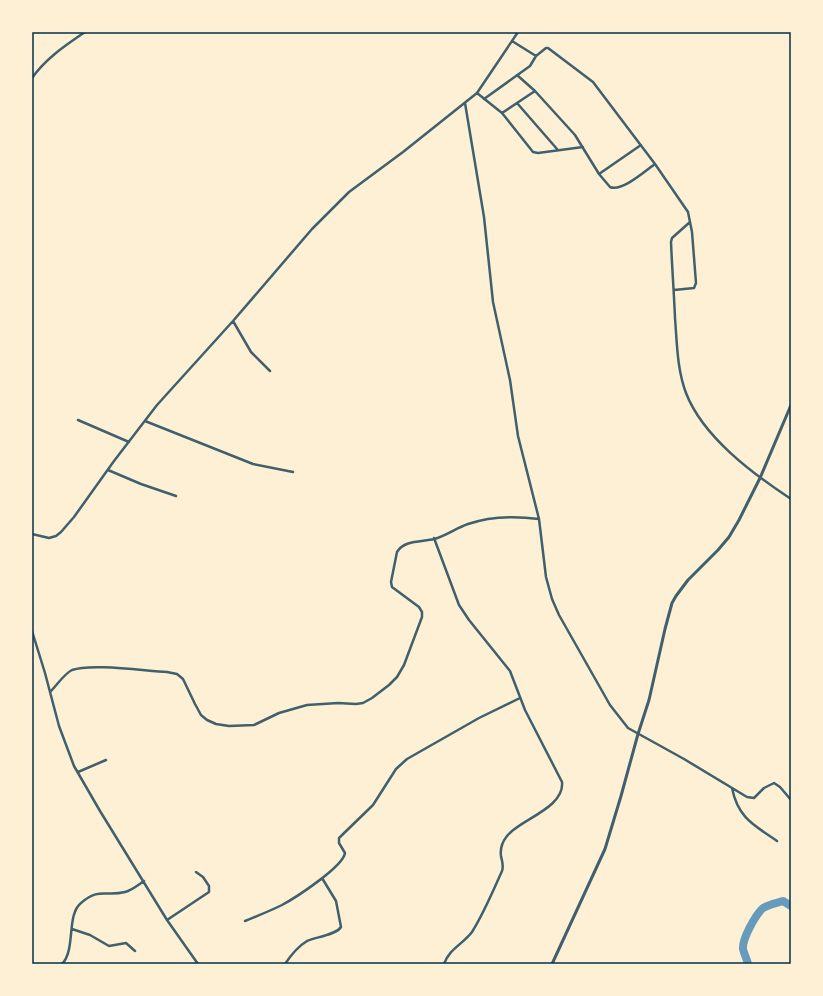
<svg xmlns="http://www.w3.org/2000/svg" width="823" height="996" viewBox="0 0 823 996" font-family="'IBM Plex Serif',serif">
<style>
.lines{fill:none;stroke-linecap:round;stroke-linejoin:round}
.river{stroke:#669bbc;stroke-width:8}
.minor{stroke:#3f606c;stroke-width:2.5}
.tertiary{stroke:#3f606c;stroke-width:3}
.neatline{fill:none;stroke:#003049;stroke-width:1.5}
</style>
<rect width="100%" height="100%" fill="#fdf0d5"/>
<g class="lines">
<path class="river" d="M748,964C747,959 744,954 743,949C742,939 755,916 762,909C766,905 777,903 783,901L791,906"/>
<path class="minor" d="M512,41L536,56
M517,75L535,91L575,135L599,174L610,187C622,192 645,171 655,164
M32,78C46,58 66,45 85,32
M477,93L502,113L533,152L538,153L583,147
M484,99L530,66L536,56L546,48H548L593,82L655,164L688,212L692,232L696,283L694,288L674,290
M465,103L484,217L493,302L510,380L518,436L539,519L546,577L552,599L559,615L610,705L628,728L684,759L747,797L754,798L764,788L774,783L780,787L791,800
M517,103L557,149
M502,113L535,91
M599,174L641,145
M690,222L672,238L671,242C672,267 674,293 675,318C677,343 677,369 686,393C703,437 753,474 791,499
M233,321L251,352L270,371
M78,420L129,442
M145,421L253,464L293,472
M108,470L141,484L176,496
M32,534L49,538L56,536L61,532L74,517L114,461L157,405L233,321L312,229L349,192L403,152L477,93L518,32
M434,538L459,605L469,620L510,671L525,710L562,782C565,808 519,820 507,836C503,841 500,849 501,856C502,862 504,865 502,871C493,891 484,913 472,932C463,944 449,949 444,964
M32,631L45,673L59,726L74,766L100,811L167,920L198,964
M50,692C57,685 64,674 72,670C91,663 145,671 167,672L177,674L183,679L195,704L201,715L207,720L216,724L229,726L254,725L279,713L307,705L338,703L356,704L363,703L372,698L389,685L397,677L404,665L422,617V612L419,607L392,587L391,582L397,552C404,540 422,542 434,539C446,536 456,528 468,524C491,516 516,516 539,519
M78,772L106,760
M732,788C738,818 754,825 777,841
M167,920L209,892V886L203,877L196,872
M245,921C257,916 270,911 282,905C295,898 343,867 345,853L339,843V838L373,805L396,769L407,759L479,718L520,698
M72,929L90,935L109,946L126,943L135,951
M62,964C76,950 66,915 81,903C99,887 106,897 125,892C132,890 138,885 144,881
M285,964C291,955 297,947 307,941C316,937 336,935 341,927L336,901L322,878"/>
<path class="tertiary" d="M552,964L605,849L621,796L638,734L649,700L665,629L672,603L676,596L688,580L718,550L729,537L739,520L760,478L791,405"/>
</g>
<rect width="823" height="996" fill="none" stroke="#fdf0d5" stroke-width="66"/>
<rect x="33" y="33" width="757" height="930" class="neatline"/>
</svg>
